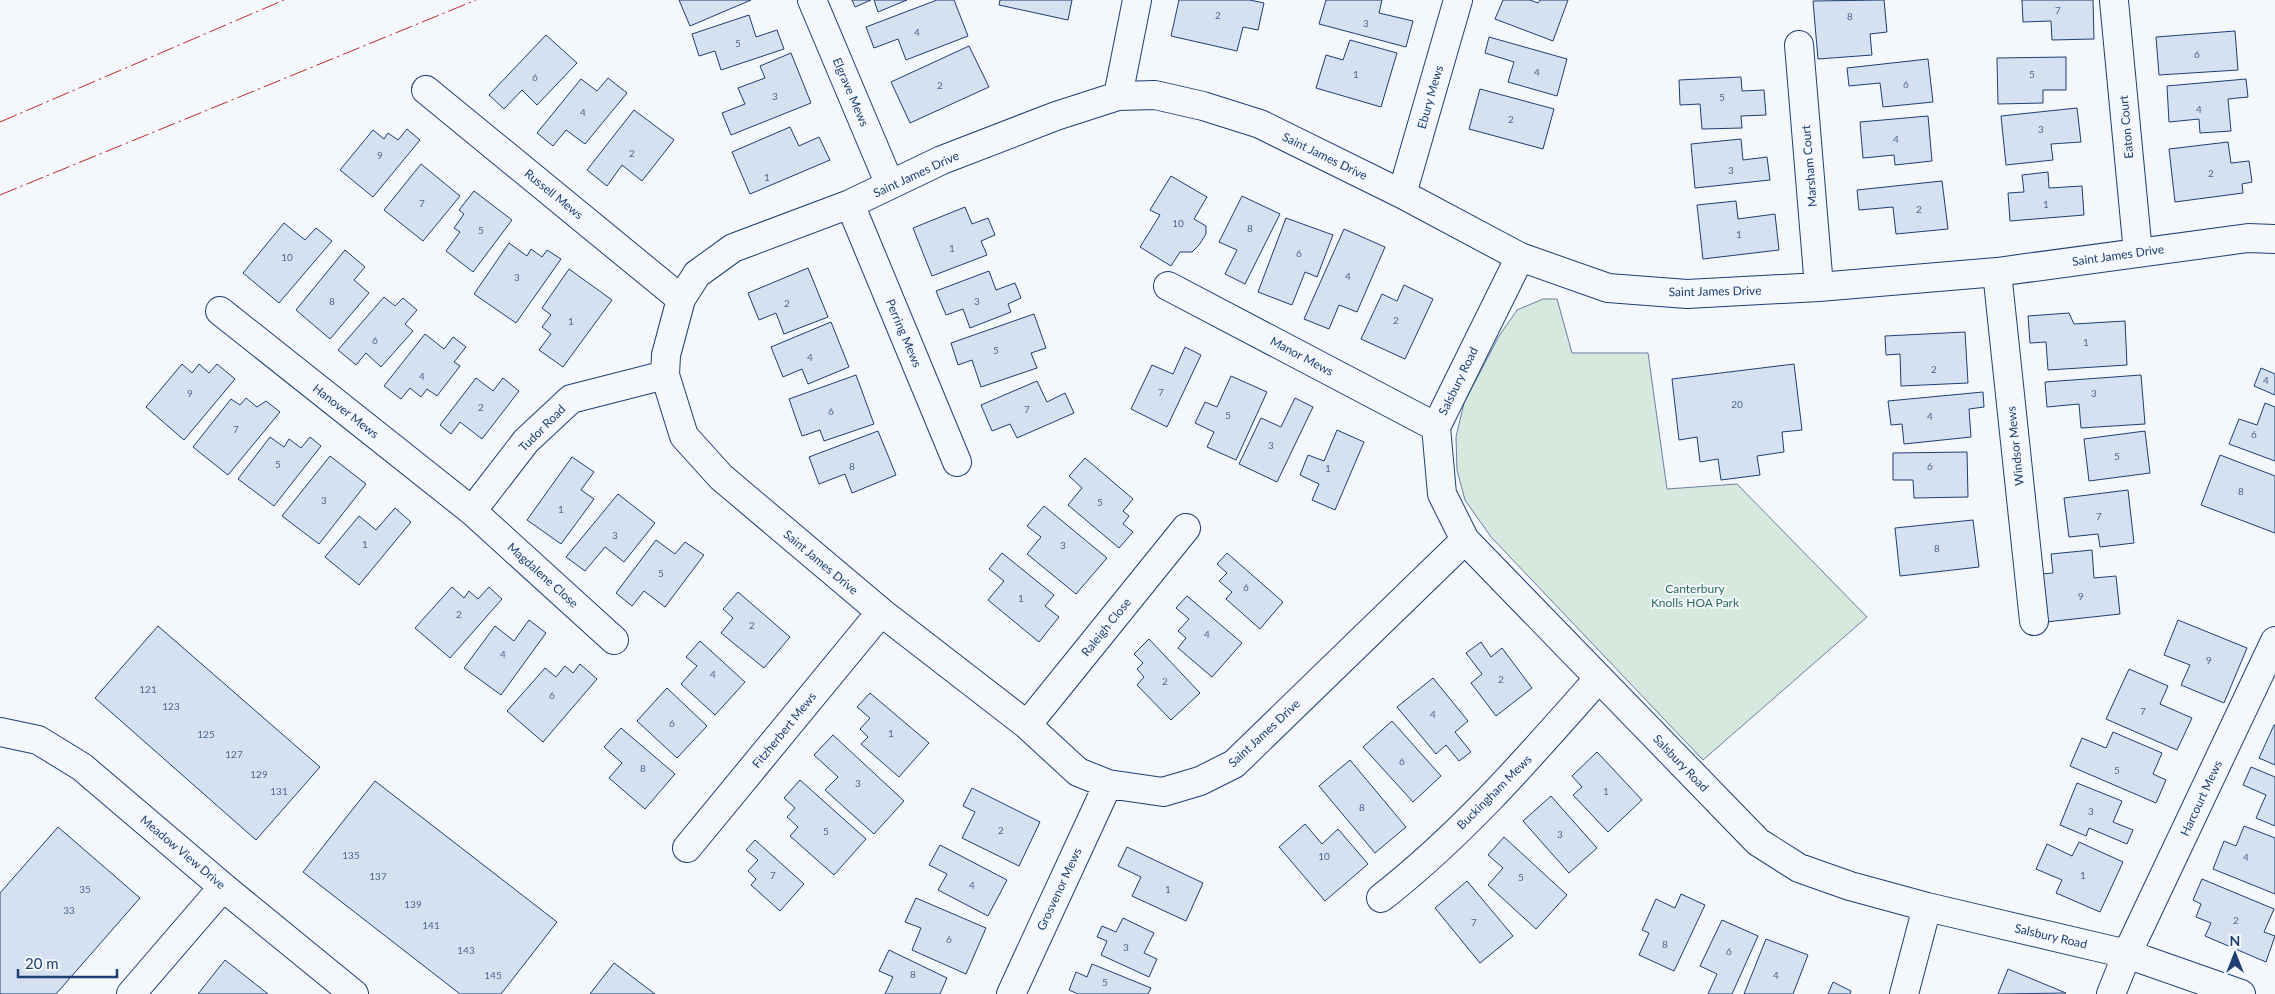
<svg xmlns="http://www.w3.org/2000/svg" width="2275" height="994" viewBox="0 0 2275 994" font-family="Lato,sans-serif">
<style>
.green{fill:#d7e8df;stroke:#687fa3}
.building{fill:#d5e0f0;stroke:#1d3f73}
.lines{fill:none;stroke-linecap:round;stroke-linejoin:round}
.minor-casing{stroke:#1d3f73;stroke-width:30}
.minor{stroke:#f4f7fb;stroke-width:28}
.power{stroke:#c62828;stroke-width:1;stroke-dasharray:18 4 2.5 4;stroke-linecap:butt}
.labels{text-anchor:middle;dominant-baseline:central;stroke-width:4;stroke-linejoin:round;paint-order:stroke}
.number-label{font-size:10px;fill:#4b6792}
.street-label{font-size:12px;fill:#1d3f73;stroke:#f4f7fb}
.park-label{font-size:12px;fill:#2c6c60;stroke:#f4f7fb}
</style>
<rect width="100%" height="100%" fill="#f4f7fb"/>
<path class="green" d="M1543,299H1557L1572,353H1648L1667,489L1737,484L1867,617L1703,760L1491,537L1465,500L1457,470L1456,437L1464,403L1499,336L1517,310Z"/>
<path class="building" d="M679,0H751L690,26Z
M852,0H871L855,7Z
M874,0H907L878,12Z
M937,0H954L968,36L906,60L898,39L874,48L866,27Z
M1000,0H1072L1068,20L999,5Z
M1179,0H1250L1264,3L1258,30L1243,27L1237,51L1171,36Z
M1326,0H1382L1379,13L1413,21L1406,47L1319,24Z
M1503,0H1530L1538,3L1540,0H1568L1553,41L1495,19Z
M1884,0L1887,32L1870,34L1872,55L1818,59L1813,1Z
M2022,0H2093L2094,39L2052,40L2051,21L2023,22Z
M749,15L756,37L777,30L784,49L721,70L715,51L699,56L692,34Z
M2235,31L2238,70L2159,75L2156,37Z
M546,35L577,63L537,105L522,90L504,109L489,95Z
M1489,37L1567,59L1557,96L1508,82L1514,62L1485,53Z
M1350,40L1397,53L1381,107L1316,88L1326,55L1343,60Z
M969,46L989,87L910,123L891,82Z
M791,53L811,103L731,135L722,113L745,104L738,88L765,78L760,66Z
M2066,57V90H2043V103L1998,104L1997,58Z
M1928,59L1933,102L1883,107L1880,83L1849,86L1847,68Z
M1741,77L1742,91L1764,90L1766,115L1741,116L1742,128L1702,129L1700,104L1680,105L1679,80Z
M608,78L627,93L585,144L566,130L553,146L537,133L581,79L597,91Z
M2246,79L2248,97L2228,99L2231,131L2200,133L2199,119L2169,122L2167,86Z
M1480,89L1554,109L1543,149L1469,129Z
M2077,108L2081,142L2051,144L2053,160L2006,165L2001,116Z
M634,110L674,140L642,181L622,165L607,186L587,170Z
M1928,116L1932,161L1895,165L1894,155L1863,158L1860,122Z
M790,127L799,146L819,137L830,160L750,194L732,152Z
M407,129L420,140L373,197L340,170L373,130L384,139L388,133L398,140Z
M1741,139L1743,160L1767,157L1770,180L1695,188L1691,144Z
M2228,142L2231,163L2249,161L2252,182L2242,184L2243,193L2175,202L2169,149Z
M421,164L460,196L423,241L384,210Z
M2048,172L2049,188L2082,186L2084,215L2010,221L2008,193L2024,192L2022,175Z
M1171,176L1207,197L1194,219L1206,226V234L1199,245L1192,252H1180L1171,266L1140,247L1160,215L1150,210Z
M1942,181L1948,229L1896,234L1893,207L1859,210L1857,190Z
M474,191L512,220L473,272L446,251L460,232L454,228L464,214L459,210Z
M1242,196L1280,214L1245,284L1225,274L1237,250L1219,242Z
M1736,201L1738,219L1775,214L1779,250L1703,259L1697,205Z
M965,207L972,224L988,218L995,235L981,241L987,255L932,276L913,228Z
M1286,218L1333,235L1317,277L1305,272L1292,305L1258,292Z
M284,223L305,240L316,228L332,241L279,303L243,273Z
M1344,229L1385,247L1357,312L1339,305L1329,329L1304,319Z
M509,243L527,256L531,249L542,257L547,250L561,259L516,323L474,294Z
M345,250L365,267L354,280L369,293L330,339L296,310Z
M808,268L828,317L784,334L776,313L759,320L748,293Z
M569,269L612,300L563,367L539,350L551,334L542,327L551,315L542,308Z
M989,271L996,290L1015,283L1021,298L1008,304L1011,312L970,328L963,309L946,315L936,291Z
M1404,285L1433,299L1405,359L1361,339L1382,294L1397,301Z
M384,297L395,306L403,298L417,310L405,324L413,331L381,367L366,353L356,365L338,350Z
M2069,313L2074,324L2125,321L2127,365L2048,370L2046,342L2030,343L2028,316Z
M1034,314L1046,348L1031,353L1037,368L981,387L972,360L958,365L951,343Z
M831,322L849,367L808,384L802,369L783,377L771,347Z
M1965,332L1968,383L1901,386L1900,354L1886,355L1885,336Z
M425,334L444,349L453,337L466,347L454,362L460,366L437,396L427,389L421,397L410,388L401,399L384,386Z
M1185,347L1201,355L1167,427L1131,409L1152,365L1173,374Z
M182,364L192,373L199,364L209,373L217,364L235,379L184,440L146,407Z
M1794,364L1802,430L1782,432L1784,452L1757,456L1760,475L1721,480L1718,459L1700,462L1697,437L1679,440L1672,379Z
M2261,368L2275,374V395L2254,386Z
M856,375L874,424L824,441L820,430L802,436L789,399Z
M2141,375L2145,424L2081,428L2079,404L2047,407L2045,382Z
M1231,376L1267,392L1236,460L1207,447L1214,432L1195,423L1205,402L1217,407Z
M476,378L493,391L503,378L519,391L482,439L460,422L451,434L440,425Z
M1037,381L1047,402L1065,393L1074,413L1017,438L1010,424L992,431L981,405Z
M1983,392L1984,407L1969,409L1971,437L1904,444L1902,424L1891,425L1888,401Z
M246,398L257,407L266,401L280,412L228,475L193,447L231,399L240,405Z
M1295,398L1313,407L1277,482L1239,464L1261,418L1281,427Z
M2265,403L2275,407V461L2229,444L2239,419L2257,425Z
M1337,430L1364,442L1335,510L1312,500L1319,484L1300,475L1308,455L1324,461Z
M878,431L896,475L852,493L845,474L819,484L809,457Z
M2145,431L2150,473L2089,481L2084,439Z
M270,437L284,447L289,439L301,448L310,437L321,446L274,506L238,479Z
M1967,452L1968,497L1914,498L1913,480H1893V453Z
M2220,455L2275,476V533L2201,505Z
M330,456L366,484L319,544L282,516Z
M572,457L594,472L581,490L594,499L561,544L527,520Z
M1085,458L1133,499L1123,511L1129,516L1123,524L1133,532L1119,548L1068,505L1082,488L1069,476Z
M2128,490L2134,543L2100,547L2098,534L2069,537L2064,498Z
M618,494L655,523L624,562L605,547L585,571L566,557Z
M1044,506L1107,558L1076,594L1027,554L1041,537L1027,526Z
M395,508L411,522L359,585L325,557L359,516L376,530Z
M1973,520L1979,567L1900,576L1895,528Z
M656,540L675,554L685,542L704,555L665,607L644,591L632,606L616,593Z
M2092,550L2094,578L2116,576L2120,614L2046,622L2041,574L2053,573L2051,554Z
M1002,553L1054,595L1045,606L1059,617L1039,642L988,600L1004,581L989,569Z
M1227,553L1283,602L1260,629L1226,599L1232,592L1219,581L1227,573L1217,564Z
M452,587L464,598L469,591L478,599L489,587L502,599L450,658L415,628Z
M738,592L790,637L764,668L721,633L733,618L723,609Z
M1187,596L1242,643L1212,677L1178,648L1186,638L1178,631L1189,619L1176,608Z
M529,620L546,633L501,695L464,668L495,626L514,641Z
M2178,620L2247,648L2224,703L2181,685L2190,665L2164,655Z
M158,626L320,767L256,840L95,698Z
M1149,639L1200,693L1171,720L1137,685L1144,677L1137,669L1143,663L1134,654Z
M700,641L745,682L715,715L681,684L697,666L686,657Z
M1481,642L1491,657L1502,648L1532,688L1496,716L1471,683L1482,674L1466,653Z
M580,664L597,679L543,742L507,711L545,668L556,677L565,666L573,673Z
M2129,669L2168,686L2160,704L2192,718L2177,750L2106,719Z
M1433,678L1468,721L1455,732L1471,752L1459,761L1446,745L1436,754L1397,707Z
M667,688L707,726L677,758L637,721Z
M870,693L929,743L899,777L861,744L868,737L860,729L870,718L857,707Z
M1392,721L1441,776L1413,802L1363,747Z
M2274,725H2275V765L2259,758Z
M621,728L675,774L645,809L609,778L622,763L604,747Z
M2113,732L2162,753L2153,774L2166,780L2156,803L2070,766L2082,738L2106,748Z
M833,735L904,801L874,834L825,790L838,777L814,755Z
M1597,752L1642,800L1608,832L1573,795L1582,787L1572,776Z
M1350,760L1406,827L1375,853L1319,786Z
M2251,767L2275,777V826L2256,818L2266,795L2243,785Z
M800,780L866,839L834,875L790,836L798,827L787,817L795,808L784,798Z
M375,781L557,922L501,994H460L303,872Z
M2077,783L2122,801L2113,822L2133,830L2127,844L2089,828L2086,836L2060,825Z
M972,788L1040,822L1019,866L962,838L975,812L963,806Z
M1551,796L1597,848L1569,873L1523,821Z
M1305,824L1322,844L1338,829L1368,864L1325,901L1279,847Z
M2244,826L2275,838V894L2213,869L2224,841L2236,846Z
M58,827L140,898L56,994H0V893Z
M1504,837L1567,895L1536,929L1488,885L1503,868L1488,855Z
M755,840L804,884L780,911L751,885L756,879L748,871L758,860L746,850Z
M2079,842L2123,862L2100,912L2056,893L2062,880L2036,869L2047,844L2072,856Z
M940,845L1007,880L988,916L938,890L947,874L929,865Z
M1127,847L1203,883L1186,921L1132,896L1141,877L1118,866Z
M2202,879L2274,909L2264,932L2275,936L2266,962L2205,936L2211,923L2196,917L2201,904L2193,900Z
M1467,881L1513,936L1480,963L1435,908Z
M1681,894L1705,905L1674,971L1639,955L1649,933L1642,930L1656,899L1675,908Z
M916,898L986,928L966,974L912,950L921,928L905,922Z
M1123,918L1154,933L1144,953L1157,959L1149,977L1101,955L1107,941L1097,937L1102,926L1116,932Z
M1722,920L1758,936L1732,994H1708L1717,974L1700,966Z
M1766,939L1808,955L1793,994H1744Z
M889,950L947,978L940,994H885L893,977L879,971Z
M225,960L268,994H198Z
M614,963L655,994H590Z
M1092,964L1151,988L1148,994H1078L1069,990L1076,972L1087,977Z
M2008,969L2066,993L1998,994Z
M1833,982L1851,991L1850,994H1828Z"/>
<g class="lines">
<g class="minor-casing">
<path id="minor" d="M812,0L890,185
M2114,1L2138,253
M1799,45L1819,287
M426,90L681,299
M1118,96L1137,0
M1402,194L1458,0
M850,204L957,462
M1520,257L1436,427L1442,494L1465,540L1758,842L1799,868L1850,886L1927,907L2127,954L2241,994
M1997,272L2034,621
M1168,286L1436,427
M220,311L472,511L614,640
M472,511L526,441L571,399L665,375
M1465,540L1234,764L1200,781L1163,792L1108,784L1078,772L1027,725L881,612L721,477L684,436L665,375L666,355L681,299L697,274L733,248L850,204L942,160L1056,116L1118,96L1155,95L1203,106L1260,124L1402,194L1520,257L1608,288L1687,294L1819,287L1997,272L2248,238L2275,239
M1027,725L1186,528
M0,732L38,740L82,767L223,887L354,994
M687,848L881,612
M1381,898C1463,834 1531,755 1599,678
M131,994L223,887
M1011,994L1108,784
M1904,994L1927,907
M2111,994L2127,954L2275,641"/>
</g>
<use href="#minor" class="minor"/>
<path class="power" d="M0,122L284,0
M0,195L476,0"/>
</g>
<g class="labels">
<g class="number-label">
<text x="2058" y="10">7</text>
<text x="1218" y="15">2</text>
<text x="1850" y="16">8</text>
<text x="1366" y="23">3</text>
<text x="917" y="32">4</text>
<text x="738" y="43">5</text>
<text x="2197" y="54">6</text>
<text x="1537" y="72">4</text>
<text x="1356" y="74">1</text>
<text x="2032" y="74">5</text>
<text x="535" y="77">6</text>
<text x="1906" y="84">6</text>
<text x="940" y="85">2</text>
<text x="775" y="96">3</text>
<text x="1722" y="97">5</text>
<text x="2199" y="109">4</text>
<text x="583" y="112">4</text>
<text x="1511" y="119">2</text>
<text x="2041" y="129">3</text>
<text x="1896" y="139">4</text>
<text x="632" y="153">2</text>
<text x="380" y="155">9</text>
<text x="1731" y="170">3</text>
<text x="2211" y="173">2</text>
<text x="767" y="177">1</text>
<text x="422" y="203">7</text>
<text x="2046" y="204">1</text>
<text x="1919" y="209">2</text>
<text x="1178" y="223">10</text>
<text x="1250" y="228">8</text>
<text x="481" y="230">5</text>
<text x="1739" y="234">1</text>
<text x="952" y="248">1</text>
<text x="1299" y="253">6</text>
<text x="287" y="257">10</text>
<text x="1348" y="276">4</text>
<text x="517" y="277">3</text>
<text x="332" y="301">8</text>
<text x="977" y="301">3</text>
<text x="787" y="303">2</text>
<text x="1396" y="320">2</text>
<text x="571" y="321">1</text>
<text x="375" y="340">6</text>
<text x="2086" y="342">1</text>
<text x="996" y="350">5</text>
<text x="810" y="357">4</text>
<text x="1934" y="369">2</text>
<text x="422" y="376">4</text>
<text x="2266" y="380">4</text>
<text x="1161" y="392">7</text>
<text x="190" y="393">9</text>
<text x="2094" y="393">3</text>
<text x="1737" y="404">20</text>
<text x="481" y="407">2</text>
<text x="1027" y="409">7</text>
<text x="831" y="411">6</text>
<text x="1228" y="415">5</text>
<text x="1930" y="416">4</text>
<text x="236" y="429">7</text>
<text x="2254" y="434">6</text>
<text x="1271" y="445">3</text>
<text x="2117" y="456">5</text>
<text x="278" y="464">5</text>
<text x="852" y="466">8</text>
<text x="1930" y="466">6</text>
<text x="1328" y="468">1</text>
<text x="2241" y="491">8</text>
<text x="324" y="500">3</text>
<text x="1100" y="502">5</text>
<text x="561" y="509">1</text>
<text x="2099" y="516">7</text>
<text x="615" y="535">3</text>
<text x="365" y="544">1</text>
<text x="1063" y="545">3</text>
<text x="1937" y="548">8</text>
<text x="661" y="573">5</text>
<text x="1246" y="587">6</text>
<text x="2081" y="596">9</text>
<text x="1021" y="598">1</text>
<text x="459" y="614">2</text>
<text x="752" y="625">2</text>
<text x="1207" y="634">4</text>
<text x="503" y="654">4</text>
<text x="2209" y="660">9</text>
<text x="713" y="674">4</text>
<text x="1501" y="679">2</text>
<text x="1165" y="681">2</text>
<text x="148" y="689">121</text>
<text x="552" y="695">6</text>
<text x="171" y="706">123</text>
<text x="2143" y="711">7</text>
<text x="1433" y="714">4</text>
<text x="672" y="723">6</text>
<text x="891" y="733">1</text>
<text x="206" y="734">125</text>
<text x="234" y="754">127</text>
<text x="1402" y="761">6</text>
<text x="643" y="768">8</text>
<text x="2117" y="770">5</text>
<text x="259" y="774">129</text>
<text x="858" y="783">3</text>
<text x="279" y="791">131</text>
<text x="1606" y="791">1</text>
<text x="1362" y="807">8</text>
<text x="2091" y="811">3</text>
<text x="1001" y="830">2</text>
<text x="826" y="831">5</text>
<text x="1560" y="834">3</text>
<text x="351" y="855">135</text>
<text x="1324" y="856">10</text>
<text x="2246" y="857">4</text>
<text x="773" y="875">7</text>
<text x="2083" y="875">1</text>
<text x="378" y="876">137</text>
<text x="1521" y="877">5</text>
<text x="972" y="885">4</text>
<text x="85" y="889">35</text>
<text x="1168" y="889">1</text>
<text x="413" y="904">139</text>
<text x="69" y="910">33</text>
<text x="2236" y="920">2</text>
<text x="1474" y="922">7</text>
<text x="431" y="925">141</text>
<text x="949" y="939">6</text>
<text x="1665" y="944">8</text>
<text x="1126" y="947">3</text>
<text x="466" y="950">143</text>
<text x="1729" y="951">6</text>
<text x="913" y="974">8</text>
<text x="493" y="975">145</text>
<text x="1776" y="975">4</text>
<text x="1105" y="982">5</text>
</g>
<g class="street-label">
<text transform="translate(851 92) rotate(67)">Elgrave Mews</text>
<text transform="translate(1430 97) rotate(-74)">Ebury Mews</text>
<text transform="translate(2126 127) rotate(-95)">Eaton Court</text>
<text transform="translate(1325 156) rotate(26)">Saint James Drive</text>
<text transform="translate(1809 166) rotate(-95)">Marsham Court</text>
<text transform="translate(916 174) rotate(-25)">Saint James Drive</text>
<text transform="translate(554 194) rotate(39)">Russell Mews</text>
<text transform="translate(2118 255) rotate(-8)">Saint James Drive</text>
<text transform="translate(1715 291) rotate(-1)">Saint James Drive</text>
<text transform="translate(904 333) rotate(67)">Perring Mews</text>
<text transform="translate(1302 356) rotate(28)">Manor Mews</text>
<text transform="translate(1458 381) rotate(-64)">Salsbury Road</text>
<text transform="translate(346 411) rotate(38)">Hanover Mews</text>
<text transform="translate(542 428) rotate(-45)">Tudor Road</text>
<text transform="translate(2015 446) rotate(-96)">Windsor Mews</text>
<text transform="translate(821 562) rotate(40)">Saint James Drive</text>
<text transform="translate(543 575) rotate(42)">Magdalene Close</text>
<text transform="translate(1106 627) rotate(-51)">Raleigh Close</text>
<text transform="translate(784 730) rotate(-51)">Fitzherbert Mews</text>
<text transform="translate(1264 733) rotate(-43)">Saint James Drive</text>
<text transform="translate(1681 763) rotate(46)">Salsbury Road</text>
<text transform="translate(1494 792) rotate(-45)">Buckingham Mews</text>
<text transform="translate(2201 798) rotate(-65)">Harcourt Mews</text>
<text transform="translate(183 852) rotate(40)">Meadow View Drive</text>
<text transform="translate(1059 889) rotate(-65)">Grosvenor Mews</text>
<text transform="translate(2051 936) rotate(13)">Salsbury Road</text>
</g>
<g class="park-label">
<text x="1695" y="588">Canterbury<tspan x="1695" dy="14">Knolls HOA Park</tspan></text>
</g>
</g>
<g transform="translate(2235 954)" stroke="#f4f7fb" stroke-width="4" paint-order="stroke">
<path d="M0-4L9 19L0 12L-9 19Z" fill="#1d3f73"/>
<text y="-8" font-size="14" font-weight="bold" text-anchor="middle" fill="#1d3f73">N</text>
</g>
<path d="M18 969v8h99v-8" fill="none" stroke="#1d3f73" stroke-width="2.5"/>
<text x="25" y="969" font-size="15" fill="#1d3f73" stroke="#f4f7fb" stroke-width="4" paint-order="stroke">20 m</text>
</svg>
